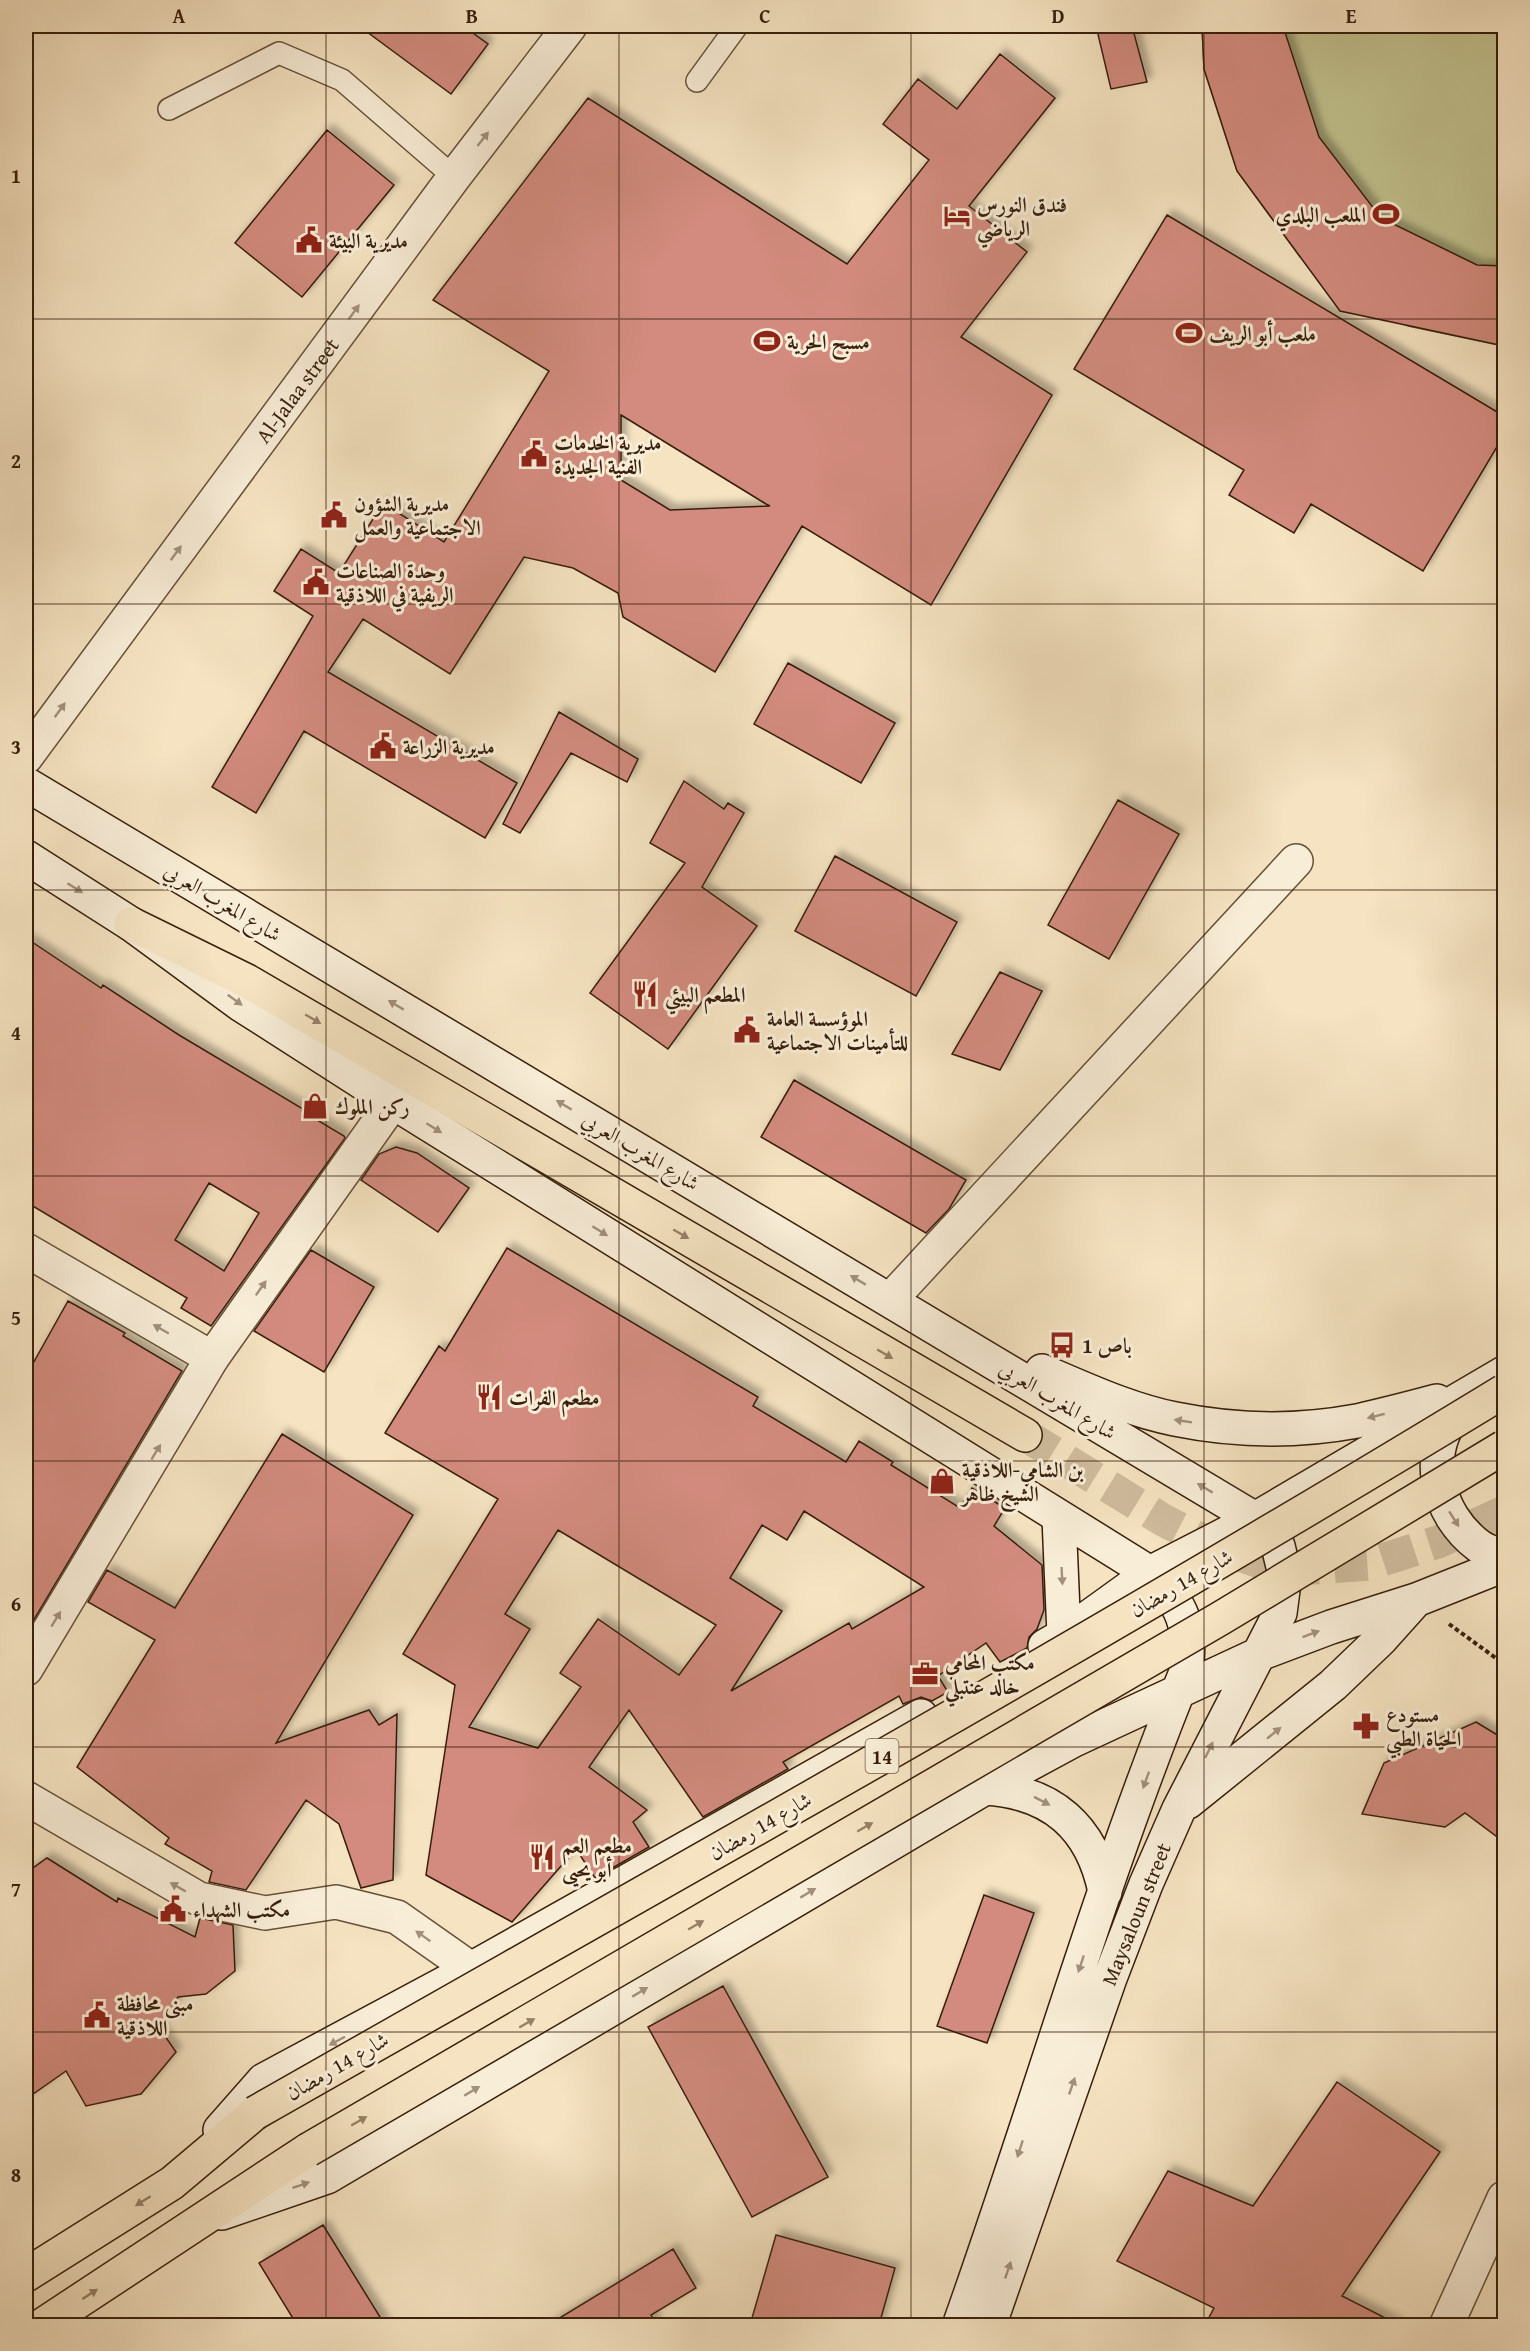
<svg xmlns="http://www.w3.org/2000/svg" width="1530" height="2351" viewBox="0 0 1530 2351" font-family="'Gentium Book Plus',Amiri,serif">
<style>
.green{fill:#c1c28f;stroke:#7c704e;stroke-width:1.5}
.building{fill:#d28b7e;stroke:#381f0c;stroke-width:1.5;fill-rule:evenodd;filter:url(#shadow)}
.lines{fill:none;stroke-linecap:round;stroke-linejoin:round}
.primary-tunnel{stroke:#cfbc9d;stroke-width:33;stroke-dasharray:33 16;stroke-linecap:butt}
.lane-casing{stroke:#675039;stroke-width:24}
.street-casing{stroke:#675039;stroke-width:36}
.secondary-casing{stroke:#381f0c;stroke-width:36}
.primary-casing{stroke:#381f0c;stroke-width:36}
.path{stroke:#381f0c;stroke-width:4;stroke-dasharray:4.5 3;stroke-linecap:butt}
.lane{stroke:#f8edd7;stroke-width:21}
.street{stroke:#f8edd7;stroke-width:33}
.secondary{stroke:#f8edd7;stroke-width:33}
.primary{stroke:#f5e3c1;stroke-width:33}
.primary-bridge-casing{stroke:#381f0c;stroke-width:36;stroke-linecap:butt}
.primary-bridge{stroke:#f5e3c1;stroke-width:33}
.oneway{fill:#a2907c}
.oneway2{fill:#968166}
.grid{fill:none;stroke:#381f0c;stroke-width:1.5;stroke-opacity:0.55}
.labels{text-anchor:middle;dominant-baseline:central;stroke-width:6;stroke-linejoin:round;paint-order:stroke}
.shield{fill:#f8edd7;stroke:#725d49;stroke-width:1.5}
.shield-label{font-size:20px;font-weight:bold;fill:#381f0c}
.poi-label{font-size:21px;font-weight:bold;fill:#381f0c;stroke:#f8edd7;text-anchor:start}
.street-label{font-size:21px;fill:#381f0c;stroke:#f8edd7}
.neatline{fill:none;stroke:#381f0c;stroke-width:2}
.grid-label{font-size:20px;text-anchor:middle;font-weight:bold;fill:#381f0c}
</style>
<defs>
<filter id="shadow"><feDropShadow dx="5.5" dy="-5.5" stdDeviation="3" flood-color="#0004"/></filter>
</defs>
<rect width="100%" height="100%" fill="#f5e3c1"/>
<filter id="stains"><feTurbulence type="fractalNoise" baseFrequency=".00333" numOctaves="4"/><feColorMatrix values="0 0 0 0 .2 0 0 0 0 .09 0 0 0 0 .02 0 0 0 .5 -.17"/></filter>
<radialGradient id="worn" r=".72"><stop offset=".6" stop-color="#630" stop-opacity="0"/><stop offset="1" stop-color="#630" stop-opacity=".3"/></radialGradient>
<path class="green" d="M1202,26H1504V346L1408,326L1300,257L1237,171L1204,69Z"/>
<path class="building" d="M359,26H463L488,44L451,94Z
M1096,26H1132L1147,82L1111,89Z
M1202,26H1283L1319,137L1381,218L1477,265L1504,266V346L1340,311L1237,171L1204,69Z
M1000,54L1055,98L969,206L1027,252L961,337L1052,395L931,605L802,526L715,672L623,617L618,593L573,568L524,557L450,674L363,619L328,672L517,783L485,838L304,731L256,813L212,787L313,616L274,591L301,549L339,573L383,503L444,542L549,371L433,300L588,98L847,264L929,160L883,124L918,79L957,109ZM621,415L766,504L770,506L670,510L621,480Z
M327,130L394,185L302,297L235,243Z
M1167,215L1504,416V435L1423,571L1311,504L1294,533L1229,495L1244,470L1074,369Z
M788,663L895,723L861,783L754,724Z
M559,712L638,759L627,782L571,753L520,833L503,824Z
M684,781L724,809L728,803L744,813L702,887L757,926L668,1049L590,993L685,863L650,843Z
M1118,800L1179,834L1109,959L1048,925Z
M835,856L957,922L916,996L795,931Z
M26,938L101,988L103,985L179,1035L303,1109L302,1111L344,1136L345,1138L211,1326L181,1308L187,1298L26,1202ZM209,1183L259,1213L224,1271L175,1240Z
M1000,972L1042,991L1000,1070L952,1054Z
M794,1080L966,1180L949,1209L926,1233L761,1137Z
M396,1147L417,1153L469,1188L438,1232L361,1180L379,1154Z
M507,1248L758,1397L753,1406L846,1462L859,1441L893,1462L891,1465L960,1508L972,1488L1005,1508L994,1526L1042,1565L1044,1610L1037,1629L1029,1637L1027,1648L1000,1662L986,1643L938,1676L948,1692L932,1701L921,1697L903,1704L899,1696L783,1762L788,1769L703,1817L629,1710L589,1767L647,1810L633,1822L649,1847L595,1878L576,1849L512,1922L426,1875L455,1685L403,1654L498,1499L385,1433L439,1346L445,1351ZM804,1511L924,1587L852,1629L849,1623L731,1691L782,1611L730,1578L762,1525L787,1540ZM558,1530L716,1625L679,1675L598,1619L560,1673L581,1687L538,1748L469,1727L530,1629L505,1614Z
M311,1250L374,1287L324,1372L254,1331Z
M68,1301L125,1333L123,1336L182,1371L26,1633V1376Z
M282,1434L413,1515L276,1743L369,1710L379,1725L397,1714L393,1880L361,1888L339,1824L306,1800L246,1890L209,1882L212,1871L165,1844L169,1838L77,1767L155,1640L88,1602L107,1570L175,1608Z
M1476,1722L1504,1739V1842L1465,1813L1445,1827L1362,1814L1384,1763Z
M47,1858L117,1902L118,1898L195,1937L200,1918L233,1925L235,1971L206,1994L178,1997L160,2029L176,2052L141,2094L86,2106L66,2071L26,2099V1873Z
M984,1895L1034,1913L987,2043L937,2026Z
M723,1986L828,2177L752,2217L648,2027Z
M1337,2082L1440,2152L1342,2296L1399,2325H1205L1214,2308L1117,2261L1168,2171L1253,2206Z
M323,2225L385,2325H297L259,2263Z
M776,2235L895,2268L879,2325H750Z
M673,2249L696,2288L651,2315L657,2325H548Z"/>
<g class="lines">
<path class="primary-tunnel" d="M1025,1435L1163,1520L1218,1548L1263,1563L1314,1568L1370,1564L1438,1542L1504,1512"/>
<g class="lane-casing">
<path id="lane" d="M697,81L737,26
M169,109L279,53L342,80L454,177"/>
</g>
<g class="street-casing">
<g id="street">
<path id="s1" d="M26,757L454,177L570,26"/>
<path d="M26,1250L212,1358"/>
<path d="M891,1299L1296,861"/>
<path d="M26,1669L212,1358L393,1102"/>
<path d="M26,1798L199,1899L265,1913L336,1902L397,1917L471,1969"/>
<path d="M1446,2326L1504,2198"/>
</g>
</g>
<g class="secondary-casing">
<path id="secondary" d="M26,784L1255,1519L1278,1546L1285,1575L1280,1613L1179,1809L1146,1884L1110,1978L989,2326
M26,857L131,924L240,1004L393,1102L1150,1573C1183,1603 1192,1628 1186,1672C1099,1885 1037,2108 959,2326
M1042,1371C1085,1389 1129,1410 1175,1419C1234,1431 1298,1432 1357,1421C1384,1415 1411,1408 1437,1401
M1459,1409C1421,1452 1436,1514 1479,1546C1486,1551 1496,1554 1504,1557
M1059,1518L1064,1635
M1045,1646L1064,1635L1150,1573L1255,1519L1504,1373
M985,1788C1052,1792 1092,1827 1105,1892
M1188,1802L1333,1685L1381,1639L1416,1600
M220,2130L264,2080L471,1969L921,1716
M222,2213L327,2177L985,1788L1074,1740L1257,1655L1331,1627L1416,1600L1504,1565"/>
</g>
<g class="primary-casing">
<path id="primary" d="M131,924L247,981L1025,1435
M26,2275L172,2183L255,2113
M41,2326L308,2150"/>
</g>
<path class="path" d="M1449,1624L1504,1664"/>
<use href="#lane" class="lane"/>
<use href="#street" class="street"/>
<use href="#secondary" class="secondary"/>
<use href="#primary" class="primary"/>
<g class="primary-bridge-casing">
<path id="primary-bridge" d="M255,2113C673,1875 1094,1641 1504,1391
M308,2150L1221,1618L1504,1447"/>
</g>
<use href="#primary-bridge" class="primary-bridge"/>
</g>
<defs><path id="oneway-solid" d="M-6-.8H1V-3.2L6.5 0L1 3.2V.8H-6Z" transform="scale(1.5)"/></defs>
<g class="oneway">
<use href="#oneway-solid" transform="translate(483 139) rotate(-52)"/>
<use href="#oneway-solid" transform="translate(354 312) rotate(-54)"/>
<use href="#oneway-solid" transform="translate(176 553) rotate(-54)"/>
<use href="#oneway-solid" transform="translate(60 710) rotate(-54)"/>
<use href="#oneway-solid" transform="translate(75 888) rotate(32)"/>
<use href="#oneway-solid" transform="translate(235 1000) rotate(36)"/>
<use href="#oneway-solid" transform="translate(396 1005) rotate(-149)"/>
<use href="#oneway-solid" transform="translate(564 1105) rotate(-149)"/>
<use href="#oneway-solid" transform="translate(434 1128) rotate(32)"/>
<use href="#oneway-solid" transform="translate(600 1231) rotate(32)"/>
<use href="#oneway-solid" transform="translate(858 1280) rotate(-149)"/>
<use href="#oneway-solid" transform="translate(261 1288) rotate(-55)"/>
<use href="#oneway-solid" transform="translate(161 1329) rotate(-150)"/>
<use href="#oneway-solid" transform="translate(1376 1416) rotate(166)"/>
<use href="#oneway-solid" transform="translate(1183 1421) rotate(-171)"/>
<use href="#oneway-solid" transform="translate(156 1452) rotate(-59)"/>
<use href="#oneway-solid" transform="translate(1205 1488) rotate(-149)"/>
<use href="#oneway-solid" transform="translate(1454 1519) rotate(57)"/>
<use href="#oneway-solid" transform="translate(1062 1576) rotate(87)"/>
<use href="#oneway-solid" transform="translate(56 1619) rotate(-59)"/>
<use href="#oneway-solid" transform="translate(1311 1634) rotate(-21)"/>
<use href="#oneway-solid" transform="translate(1274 1733) rotate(-39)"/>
<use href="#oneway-solid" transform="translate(1209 1750) rotate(-64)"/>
<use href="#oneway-solid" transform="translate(1146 1780) rotate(110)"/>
<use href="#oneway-solid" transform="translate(1042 1801) rotate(27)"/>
<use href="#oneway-solid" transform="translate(178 1887) rotate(-150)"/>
<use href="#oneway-solid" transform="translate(808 1893) rotate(-31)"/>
<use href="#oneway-solid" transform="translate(423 1936) rotate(-145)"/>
<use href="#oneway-solid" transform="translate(1081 1964) rotate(108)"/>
<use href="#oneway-solid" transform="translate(640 1992) rotate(-31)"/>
<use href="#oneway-solid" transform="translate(337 2041) rotate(152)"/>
<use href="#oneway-solid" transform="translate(1072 2086) rotate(-71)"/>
<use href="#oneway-solid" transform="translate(472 2091) rotate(-31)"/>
<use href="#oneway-solid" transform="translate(1020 2149) rotate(108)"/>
<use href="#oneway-solid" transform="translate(301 2185) rotate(-19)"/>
<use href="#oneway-solid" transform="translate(1008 2270) rotate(-71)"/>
</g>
<g class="oneway2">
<use href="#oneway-solid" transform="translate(313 1019) rotate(30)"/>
<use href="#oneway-solid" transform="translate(681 1234) rotate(30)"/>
<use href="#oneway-solid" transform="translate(885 1354) rotate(30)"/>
<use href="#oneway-solid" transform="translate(865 1827) rotate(-30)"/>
<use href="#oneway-solid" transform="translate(696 1925) rotate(-30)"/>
<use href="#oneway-solid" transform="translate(527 2023) rotate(-30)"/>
<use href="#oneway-solid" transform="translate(359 2121) rotate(-30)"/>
<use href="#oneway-solid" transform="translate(143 2201) rotate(148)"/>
<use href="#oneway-solid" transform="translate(90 2294) rotate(-33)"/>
</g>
<path class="grid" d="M326,26V2326M619,26V2326M911,26V2326M1204,26V2326M26,319H1504M26,604H1504M26,890H1504M26,1176H1504M26,1461H1504M26,1747H1504M26,2032H1504"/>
<defs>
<g id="stadium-bare" transform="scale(2.07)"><path d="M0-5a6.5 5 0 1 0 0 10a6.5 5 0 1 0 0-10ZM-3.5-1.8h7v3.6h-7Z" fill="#8f2418" stroke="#f8edd7" stroke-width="2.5" paint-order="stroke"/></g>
<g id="hotel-bare" transform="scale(2.07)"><path d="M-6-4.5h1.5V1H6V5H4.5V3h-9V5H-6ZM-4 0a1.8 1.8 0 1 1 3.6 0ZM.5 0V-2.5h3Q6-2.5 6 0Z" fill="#8f2418" stroke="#f8edd7" stroke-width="2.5" paint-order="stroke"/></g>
<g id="civic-bare" transform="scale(2.07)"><path d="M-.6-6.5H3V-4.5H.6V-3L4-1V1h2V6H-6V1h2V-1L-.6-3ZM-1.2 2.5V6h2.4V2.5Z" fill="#8f2418" stroke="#f8edd7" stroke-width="2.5" paint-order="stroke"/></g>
<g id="restaurant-bare" transform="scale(2.07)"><path d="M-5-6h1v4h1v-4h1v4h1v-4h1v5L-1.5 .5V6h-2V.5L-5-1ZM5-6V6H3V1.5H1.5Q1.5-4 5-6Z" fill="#8f2418" stroke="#f8edd7" stroke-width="2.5" paint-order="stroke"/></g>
<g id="shop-bare" transform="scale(2.07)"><path d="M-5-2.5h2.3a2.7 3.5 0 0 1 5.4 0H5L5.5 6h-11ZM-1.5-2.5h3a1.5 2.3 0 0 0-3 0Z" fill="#8f2418" stroke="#f8edd7" stroke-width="2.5" paint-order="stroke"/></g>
<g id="bus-bare" transform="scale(2.07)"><path d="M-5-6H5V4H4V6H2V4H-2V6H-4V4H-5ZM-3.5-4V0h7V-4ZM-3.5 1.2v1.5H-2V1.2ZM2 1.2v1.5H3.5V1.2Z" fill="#8f2418" stroke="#f8edd7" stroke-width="2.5" paint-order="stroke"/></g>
<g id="office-bare" transform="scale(2.07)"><path d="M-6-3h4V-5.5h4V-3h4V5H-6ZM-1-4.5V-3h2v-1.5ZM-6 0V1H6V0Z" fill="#8f2418" stroke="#f8edd7" stroke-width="2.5" paint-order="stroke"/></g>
<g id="pharmacy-bare" transform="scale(2.07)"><path d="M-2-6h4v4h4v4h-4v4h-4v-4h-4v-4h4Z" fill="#8f2418" stroke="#f8edd7" stroke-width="2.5" paint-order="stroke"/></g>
</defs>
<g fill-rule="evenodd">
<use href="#stadium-bare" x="1386" y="214"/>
<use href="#hotel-bare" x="957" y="216"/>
<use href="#civic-bare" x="309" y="240"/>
<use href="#stadium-bare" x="1189" y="333"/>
<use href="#stadium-bare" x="767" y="341"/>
<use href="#civic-bare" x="534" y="454"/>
<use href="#civic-bare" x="334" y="515"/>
<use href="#civic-bare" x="316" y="582"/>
<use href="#civic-bare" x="383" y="746"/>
<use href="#restaurant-bare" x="645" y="994"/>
<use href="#civic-bare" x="747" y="1030"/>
<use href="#shop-bare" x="315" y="1106"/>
<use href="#bus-bare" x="1062" y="1345"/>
<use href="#restaurant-bare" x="489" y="1397"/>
<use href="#shop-bare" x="942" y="1481"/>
<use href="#office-bare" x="925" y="1674"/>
<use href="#pharmacy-bare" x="1366" y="1726"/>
<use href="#restaurant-bare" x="542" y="1857"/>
<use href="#civic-bare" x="173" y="1909"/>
<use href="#civic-bare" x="97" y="2015"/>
</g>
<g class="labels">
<rect class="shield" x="865.5" y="1739" width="33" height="34" rx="4.5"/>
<g class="shield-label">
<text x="882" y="1756">14</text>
</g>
<g class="poi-label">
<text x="977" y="204">فندق النورس<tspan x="977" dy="24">الرياضي</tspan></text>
<text x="1366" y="214" text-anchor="end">الملعب البلدي</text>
<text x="329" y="240">مديرية البيئة</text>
<text x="1209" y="333">ملعب أبو الريف</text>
<text x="787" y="341">مسبح الحرية</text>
<text x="554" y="442">مديرية الخدمات<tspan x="554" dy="24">الفنية الجديدة</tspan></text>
<text x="354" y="503">مديرية الشؤون<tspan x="354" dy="24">الاجتماعية والعمل</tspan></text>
<text x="336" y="570">وحدة الصناعات<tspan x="336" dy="24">الريفية في اللاذقية</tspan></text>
<text x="403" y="746">مديرية الزراعة</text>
<text x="665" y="994">المطعم البيئي</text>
<text x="767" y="1018">الموؤسسة العامة<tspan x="767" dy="24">للتأمينات الاجتماعية</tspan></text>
<text x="335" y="1106">ركن الملوك</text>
<text x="1082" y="1345">باص 1</text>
<text x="509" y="1397">مطعم الفرات</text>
<text x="962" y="1469">بن الشامي-اللاذقية<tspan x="962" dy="24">الشيخ ظاهر</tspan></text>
<text x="945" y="1662">مكتب المحامي<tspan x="945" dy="24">خالد عنتبلي</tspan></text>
<text x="1386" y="1714">مستودع<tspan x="1386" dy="24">الحياة الطبي</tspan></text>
<text x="562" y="1845">مطعم العم<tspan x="562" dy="24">أبو يحيى</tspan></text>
<text x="193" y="1909">مكتب الشهداء</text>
<text x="117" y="2003">مبنى محافظة<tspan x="117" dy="24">اللاذقية</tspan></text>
</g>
<g class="street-label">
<text stroke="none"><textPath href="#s1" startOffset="456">Al-Jalaa street</textPath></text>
<text transform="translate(223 902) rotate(31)">شارع المغرب العربي</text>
<text transform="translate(641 1151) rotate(31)">شارع المغرب العربي</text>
<text transform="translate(1058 1400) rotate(31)">شارع المغرب العربي</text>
<text transform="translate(1181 1583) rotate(-30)">شارع 14 رمضان</text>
<text transform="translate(760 1826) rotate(-30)">شارع 14 رمضان</text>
<text transform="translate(1136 1914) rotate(-68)">Maysaloun street</text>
<text transform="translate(337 2066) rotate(-30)">شارع 14 رمضان</text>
</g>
</g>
<rect width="1530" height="2351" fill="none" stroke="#f5e3c1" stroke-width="66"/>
<rect x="33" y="33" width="1464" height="2285" class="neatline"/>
<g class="grid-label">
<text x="179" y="23">A</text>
<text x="472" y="23">B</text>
<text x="765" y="23">C</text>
<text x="1058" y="23">D</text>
<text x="1351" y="23">E</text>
<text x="16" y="183">1</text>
<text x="16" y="468">2</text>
<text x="16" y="754">3</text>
<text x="16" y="1040">4</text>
<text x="16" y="1325">5</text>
<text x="16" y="1611">6</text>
<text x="16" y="1896">7</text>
<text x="16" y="2182">8</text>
</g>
<rect width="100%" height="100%" filter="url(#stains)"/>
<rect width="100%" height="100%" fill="url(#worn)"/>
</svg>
